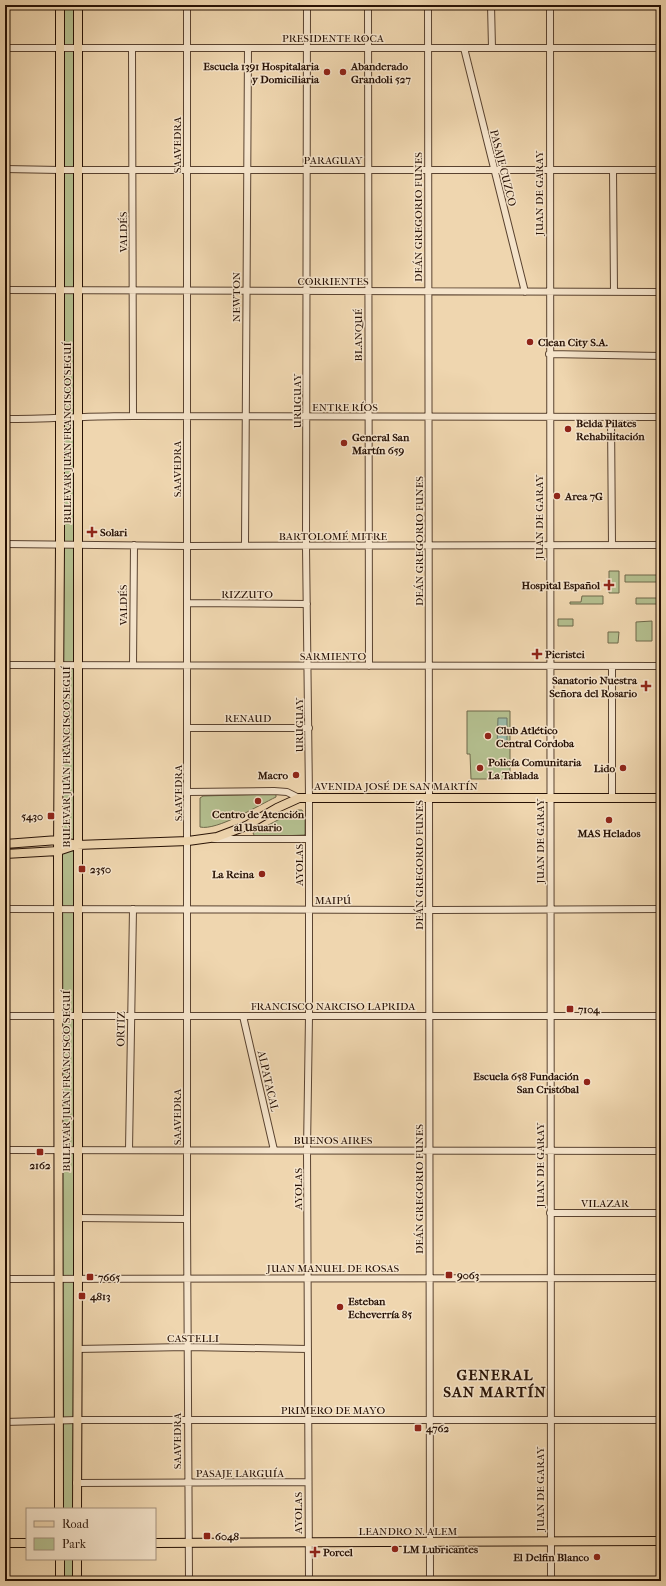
<svg xmlns="http://www.w3.org/2000/svg" width="666" height="1586" viewBox="0 0 666 1586" font-family="'IM FELL French Canon',serif">
<style>
.green{fill:#b4bf8f;stroke:#6e684a}
.water{fill:#9ab9a7;stroke:#6c7666}
.lines{fill:none;stroke-linecap:round;stroke-linejoin:round}
.minor-casing{stroke:#5a4330;stroke-width:8}
.major-casing{stroke:#281205;stroke-width:10}
.minor{stroke:#f5e4cb;stroke-width:6}
.major{stroke:#efd6af;stroke-width:8}
.poi-dot{fill:#8f2418;stroke:#f5e4cb;stroke-width:1.5}
.labels{text-anchor:middle;dominant-baseline:central;stroke-width:3;stroke-linejoin:round;paint-order:stroke}
.street-label{font-size:11px;fill:#281205;stroke:#f5e4cb}
.poi-label{font-size:11px;font-weight:bold;fill:#281205;stroke:#f5e4cb;text-anchor:start}
.district-label{font-size:15px;font-weight:bold;letter-spacing:1px;fill:#281205;stroke:#f5e4cb}
</style>
<rect width="100%" height="100%" fill="#efd6af"/>
<filter id="stains"><feTurbulence type="fractalNoise" baseFrequency=".005" numOctaves="4"/><feColorMatrix values="0 0 0 0 .2 0 0 0 0 .09 0 0 0 0 .02 0 0 0 .5 -.17"/></filter>
<radialGradient id="worn" r=".72"><stop offset=".6" stop-color="#630" stop-opacity="0"/><stop offset="1" stop-color="#630" stop-opacity=".3"/></radialGradient>
<path class="green" d="M60,5H78L77,1509H59Z
M609,571H619V593H609Z
M625,575H661V582H625Z
M582,596H603V604H570V602H581Z
M636,598H661V604H636Z
M558,619H573V626H558Z
M652,621V641H636V622Z
M608,632H619L618,643H608Z
M467,711H510V779H471L470,754H467Z
M274,794L276,795V797C259,805 217,831 200,827V798L203,796Z
M297,810H302L305,816V834L304,835L256,837L254,835L253,833Z
M60,1559H77V1581H60Z"/>
<path class="water" d="M498,718H507V748L497,747Z"/>
<g class="lines">
<g class="minor-casing">
<path id="minor" d="M187,5V1219L189,1581
M307,5L306,546L309,797V1016L307,1150L309,1581
M368,5L369,666
M428,5L430,1581
M491,5L492,48
M550,5L551,1581
M5,48H661
M132,48L133,416
M464,48L525,292
M5,169L59,170H661
M613,170L614,292
M5,290L661,292
M549,354L661,356
M611,417L612,545
M5,419C48,419 90,416 133,416L661,417
M5,544L187,546L661,545
M245,546L248,48
M187,603L307,604
M5,665L661,666
M133,665L134,545
M612,666V797
M187,728H309
M188,792L274,791L287,792L299,798
M214,839H309
M5,909L429,910L661,909
M5,1016H661
M243,1016L274,1150
M5,1150L661,1151
M129,1150L133,909
M550,1213H661
M77,1218L187,1219
M5,1279L661,1278
M77,1349L187,1347L308,1349
M5,1422L77,1420H661
M76,1483L308,1482"/>
</g>
<g class="major-casing">
<path id="major" d="M5,844L58,840L77,845L188,841L217,837L246,826L277,808L299,798H661
M5,854L58,851L76,845
M59,1509L58,851L60,544V5
M77,1509L78,1278V5
M5,1543H27
M155,1543L661,1541
M60,1559V1581
M77,1581V1559"/>
</g>
<use href="#minor" class="minor"/>
<use href="#major" class="major"/>
</g>
<g class="poi-dot">
<circle cx="327" cy="72" r="4"/>
<circle cx="343" cy="72" r="4"/>
<circle cx="530" cy="342" r="4"/>
<circle cx="568" cy="429" r="4"/>
<circle cx="344" cy="443" r="4"/>
<circle cx="557" cy="496" r="4"/>
<path d="M90 526h4v4h4v4h-4v4h-4v-4h-4v-4h4z"/>
<path d="M607 579h4v4h4v4h-4v4h-4v-4h-4v-4h4z"/>
<path d="M535 648h4v4h4v4h-4v4h-4v-4h-4v-4h4z"/>
<path d="M644 680h4v4h4v4h-4v4h-4v-4h-4v-4h4z"/>
<circle cx="488" cy="736" r="4"/>
<circle cx="480" cy="768" r="4"/>
<circle cx="623" cy="768" r="4"/>
<circle cx="296" cy="775" r="4"/>
<circle cx="258" cy="801" r="4"/>
<rect x="47" y="812" width="8" height="8" rx="2"/>
<circle cx="609" cy="820" r="4"/>
<rect x="78" y="865" width="8" height="8" rx="2"/>
<circle cx="262" cy="874" r="4"/>
<rect x="566" y="1005" width="8" height="8" rx="2"/>
<circle cx="587" cy="1082" r="4"/>
<rect x="36" y="1148" width="8" height="8" rx="2"/>
<rect x="445" y="1271" width="8" height="8" rx="2"/>
<rect x="86" y="1273" width="8" height="8" rx="2"/>
<rect x="78" y="1292" width="8" height="8" rx="2"/>
<circle cx="340" cy="1307" r="4"/>
<rect x="414" y="1424" width="8" height="8" rx="2"/>
<rect x="203" y="1532" width="8" height="8" rx="2"/>
<circle cx="395" cy="1549" r="4"/>
<path d="M313 1546h4v4h4v4h-4v4h-4v-4h-4v-4h4z"/>
<circle cx="597" cy="1557" r="4"/>
</g>
<g class="labels">
<g class="street-label">
<text x="333" y="38">PRESIDENTE ROCA</text>
<text transform="translate(177 145) rotate(-90)">SAAVEDRA</text>
<text x="333" y="160">PARAGUAY</text>
<text transform="translate(503 168) rotate(76)">PASAJE CUZCO</text>
<text transform="translate(539 193) rotate(-90)">JUAN DE GARAY</text>
<text transform="translate(418 217) rotate(-90)">DEÁN GREGORIO FUNES</text>
<text transform="translate(123 232) rotate(-90)">VALDÉS</text>
<text x="333" y="281">CORRIENTES</text>
<text transform="translate(236 297) rotate(-90)">NEWTON</text>
<text transform="translate(358 335) rotate(-90)">BLANQUÉ</text>
<text transform="translate(297 401) rotate(-90)">URUGUAY</text>
<text x="345" y="407">ENTRE RÍOS</text>
<text transform="translate(67 433) rotate(-90)">BULEVAR JUAN FRANCISCO SEGUÍ</text>
<text transform="translate(177 469) rotate(-90)">SAAVEDRA</text>
<text transform="translate(539 517) rotate(-90)">JUAN DE GARAY</text>
<text x="333" y="536">BARTOLOMÉ MITRE</text>
<text transform="translate(419 541) rotate(-90)">DEÁN GREGORIO FUNES</text>
<text x="247" y="594">RIZZUTO</text>
<text transform="translate(123 605) rotate(-90)">VALDÉS</text>
<text x="333" y="656">SARMIENTO</text>
<text x="248" y="718">RENAUD</text>
<text transform="translate(299 725) rotate(-90)">URUGUAY</text>
<text transform="translate(66 757) rotate(-90)">BULEVAR JUAN FRANCISCO SEGUÍ</text>
<text x="396" y="786">AVENIDA JOSÉ DE SAN MARTÍN</text>
<text transform="translate(178 793) rotate(-90)">SAAVEDRA</text>
<text transform="translate(540 841) rotate(-90)">JUAN DE GARAY</text>
<text transform="translate(299 865) rotate(-90)">AYOLAS</text>
<text transform="translate(419 865) rotate(-90)">DEÁN GREGORIO FUNES</text>
<text x="333" y="900">MAIPÚ</text>
<text x="333" y="1006">FRANCISCO NARCISO LAPRIDA</text>
<text transform="translate(121 1029) rotate(-89)">ORTIZ</text>
<text transform="translate(66 1081) rotate(-90)">BULEVAR JUAN FRANCISCO SEGUÍ</text>
<text transform="translate(268 1081) rotate(77)">ALPATACAL</text>
<text transform="translate(177 1117) rotate(-90)">SAAVEDRA</text>
<text x="333" y="1140">BUENOS AIRES</text>
<text transform="translate(540 1165) rotate(-90)">JUAN DE GARAY</text>
<text transform="translate(298 1189) rotate(-90)">AYOLAS</text>
<text transform="translate(419 1189) rotate(-90)">DEÁN GREGORIO FUNES</text>
<text x="605" y="1203">VILAZAR</text>
<text x="333" y="1268">JUAN MANUEL DE ROSAS</text>
<text x="193" y="1338">CASTELLI</text>
<text x="333" y="1410">PRIMERO DE MAYO</text>
<text transform="translate(177 1441) rotate(-90)">SAAVEDRA</text>
<text x="240" y="1473">PASAJE LARGUÍA</text>
<text transform="translate(540 1489) rotate(-90)">JUAN DE GARAY</text>
<text transform="translate(298 1513) rotate(-90)">AYOLAS</text>
<text x="408" y="1531">LEANDRO N. ALEM</text>
</g>
<g class="poi-label">
<text x="319" y="66" text-anchor="end">Escuela 1391 Hospitalaria<tspan x="319" dy="13">y Domiciliaria</tspan></text>
<text x="351" y="66">Abanderado<tspan x="351" dy="13">Grandoli 527</tspan></text>
<text x="538" y="342">Clean City S.A.</text>
<text x="576" y="423">Belda Pilates<tspan x="576" dy="13">Rehabilitación</tspan></text>
<text x="352" y="437">General San<tspan x="352" dy="13">Martín 659</tspan></text>
<text x="565" y="496">Area 7G</text>
<text x="100" y="532">Solari</text>
<text x="600" y="585" text-anchor="end">Hospital Español</text>
<text x="545" y="654">Pieristei</text>
<text x="637" y="680" text-anchor="end">Sanatorio Nuestra<tspan x="637" dy="13">Señora del Rosario</tspan></text>
<text x="496" y="730">Club Atlético<tspan x="496" dy="13">Central Cordoba</tspan></text>
<text x="488" y="762">Policía Comunitaria<tspan x="488" dy="13">La Tablada</tspan></text>
<text x="615" y="768" text-anchor="end">Lido</text>
<text x="288" y="775" text-anchor="end">Macro</text>
<text x="258" y="814" text-anchor="middle">Centro de Atención<tspan x="258" dy="13">al Usuario</tspan></text>
<text x="43" y="816" text-anchor="end">5430</text>
<text x="609" y="833" text-anchor="middle">MAS Helados</text>
<text x="90" y="869">2350</text>
<text x="254" y="874" text-anchor="end">La Reina</text>
<text x="578" y="1009">7104</text>
<text x="579" y="1076" text-anchor="end">Escuela 658 Fundación<tspan x="579" dy="13">San Cristóbal</tspan></text>
<text x="40" y="1165" text-anchor="middle">2162</text>
<text x="457" y="1275">9063</text>
<text x="98" y="1277">7665</text>
<text x="90" y="1296">4813</text>
<text x="348" y="1301">Esteban<tspan x="348" dy="13">Echeverría 85</tspan></text>
<text x="426" y="1428">4762</text>
<text x="215" y="1536">6048</text>
<text x="403" y="1549">LM Lubricantes</text>
<text x="323" y="1552">Porcel</text>
<text x="589" y="1557" text-anchor="end">El Delfin Blanco</text>
</g>
<g class="district-label">
<text x="495" y="1375">GENERAL<tspan x="495" dy="17">SAN MARTÍN</tspan></text>
</g>
</g>
<rect width="666" height="1586" fill="none" stroke="#efd6af" stroke-width="20"/>
<rect x="6" y="6" width="654" height="1574" fill="none" stroke="#281205" stroke-width="2"/>
<rect x="10" y="10" width="646" height="1566" fill="none" stroke="#281205"/>
<rect x="26" y="1508" width="130" height="52" fill="#f5e4cb" stroke="#a3907c"/>
<rect x="34" y="1521" width="20" height="6" fill="#efd6af" stroke="#a3907c"/>
<text x="62" y="1528" font-size="12" fill="#281205">Road</text>
<rect x="34" y="1538" width="20" height="12" fill="#b4bf8f" stroke="#a3907c"/>
<text x="62" y="1548" font-size="12" fill="#281205">Park</text>
<rect width="100%" height="100%" filter="url(#stains)"/>
<rect width="100%" height="100%" fill="url(#worn)"/>
</svg>
